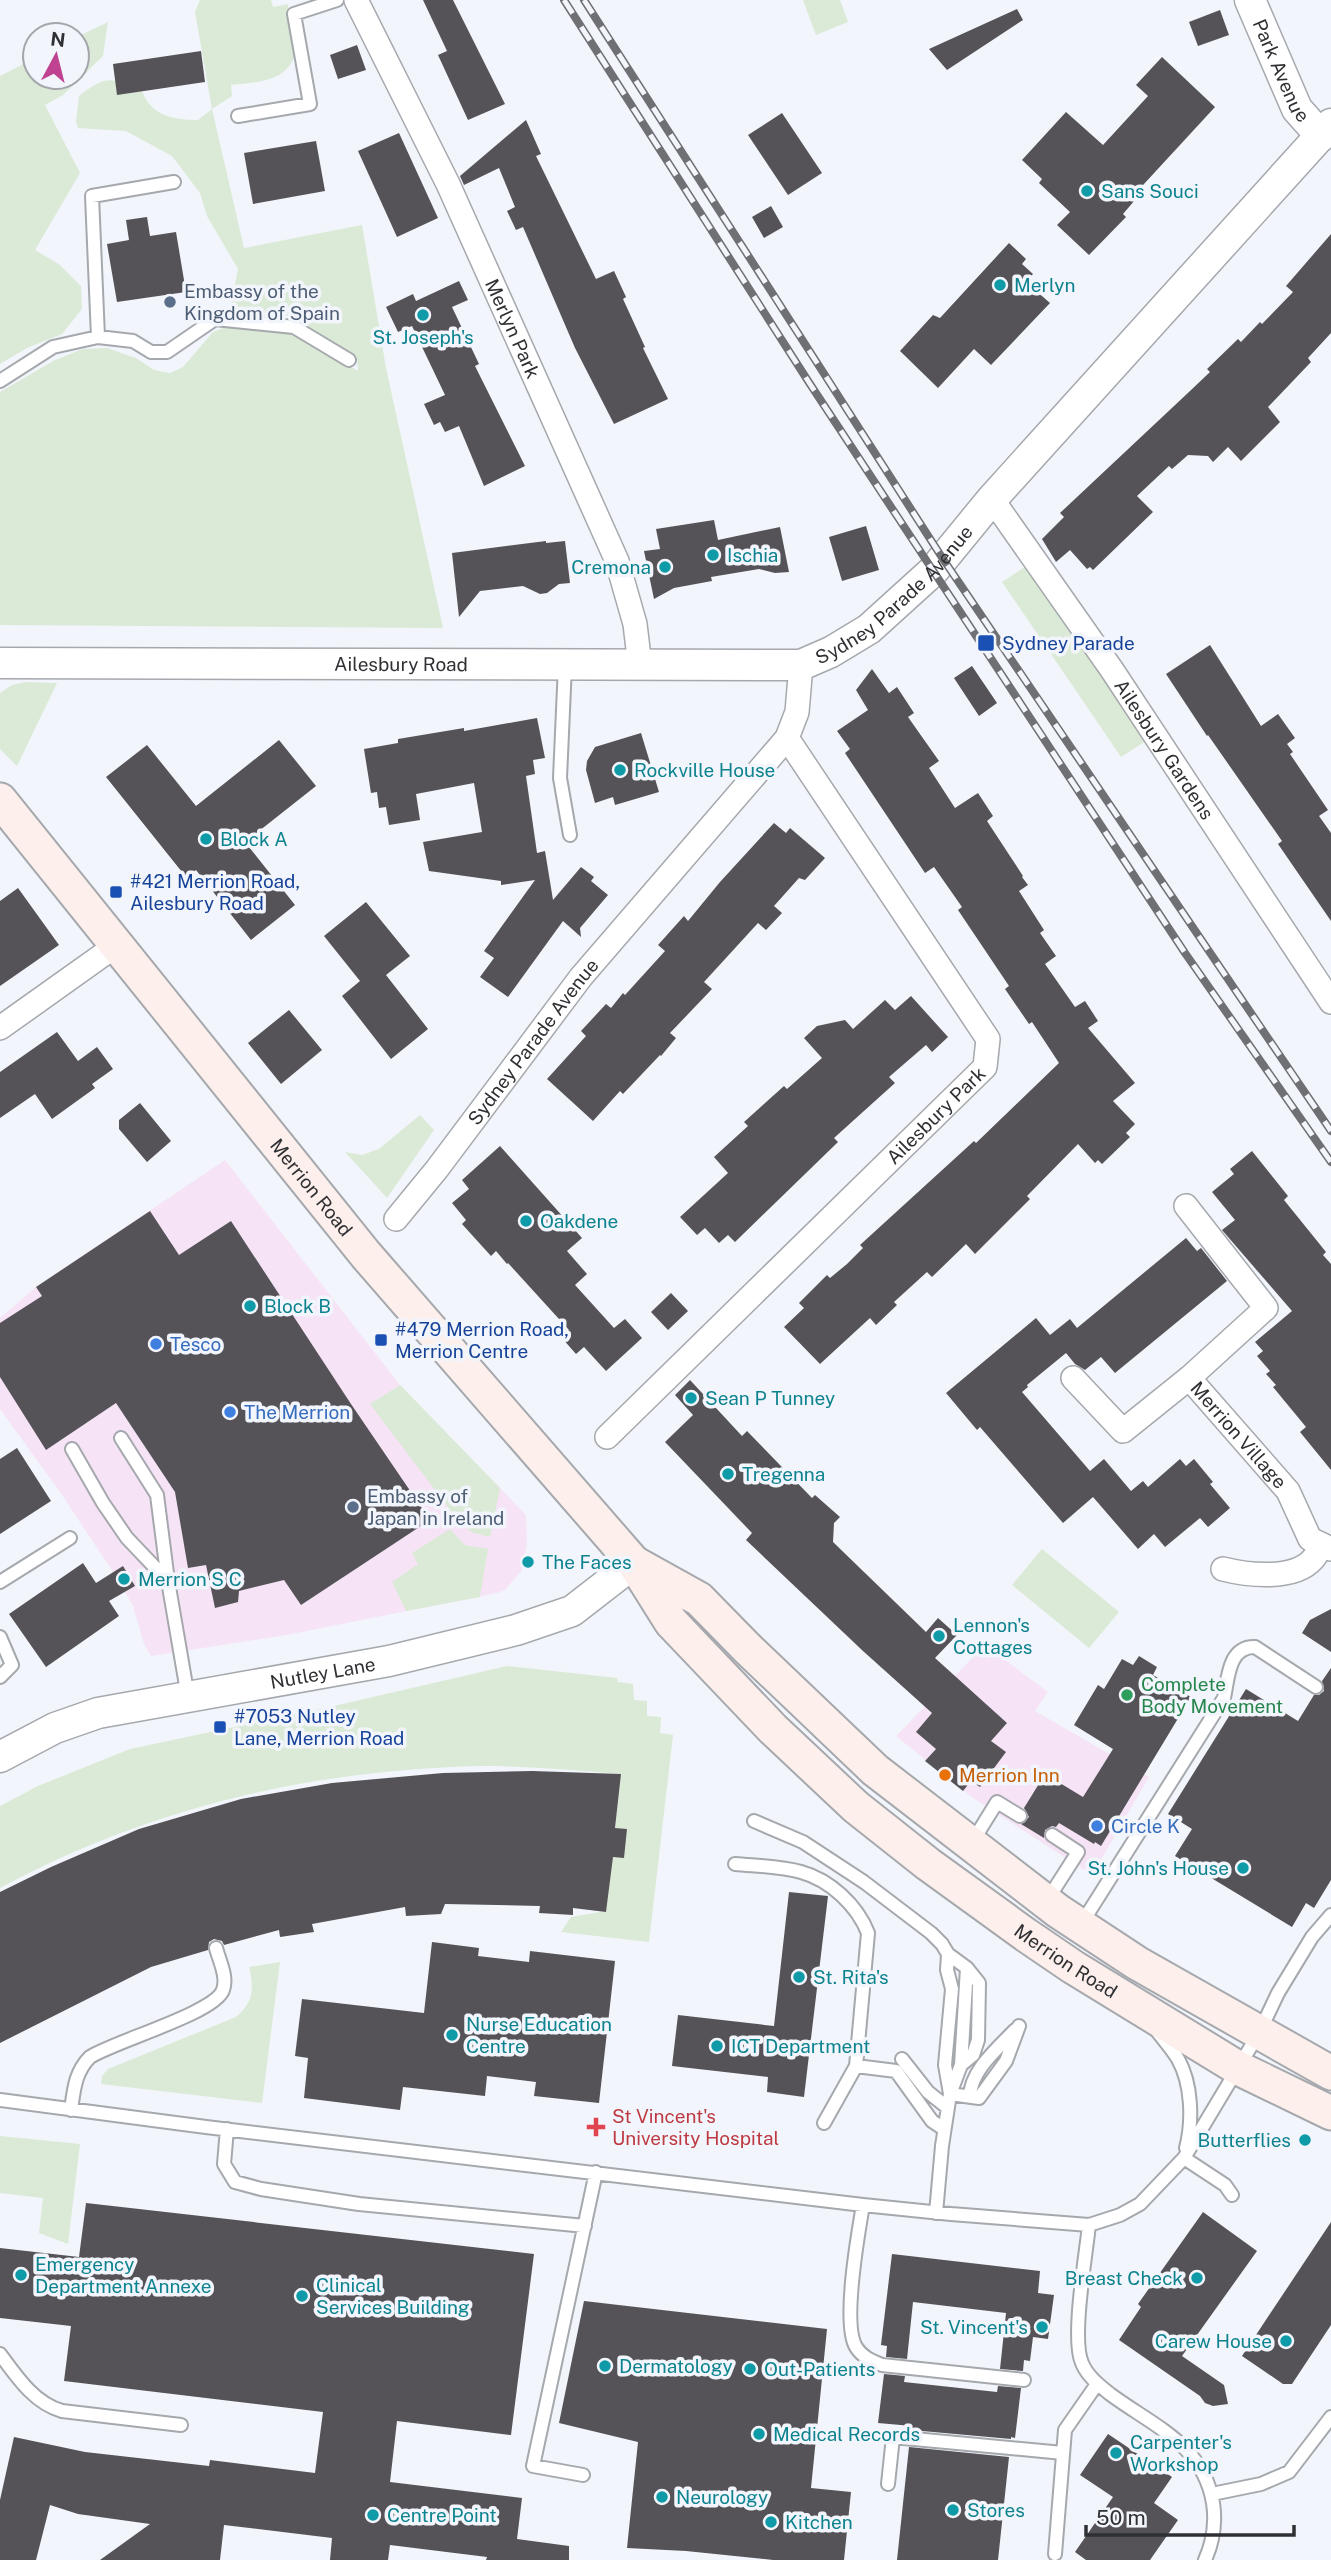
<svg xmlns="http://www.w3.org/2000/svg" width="1331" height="2560" viewBox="0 0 1331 2560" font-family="'Public Sans',sans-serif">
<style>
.commercial{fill:#f6e4f6}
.green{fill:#dbead6}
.building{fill:#555358}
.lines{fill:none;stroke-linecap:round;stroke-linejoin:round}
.service-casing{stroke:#a5a8ad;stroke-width:16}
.minor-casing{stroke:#a5a8ad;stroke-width:26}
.tertiary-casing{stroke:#a5a8ad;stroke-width:33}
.secondary-casing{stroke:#a5a8ad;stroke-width:37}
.service{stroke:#fff;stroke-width:12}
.minor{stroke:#fff;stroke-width:23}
.tertiary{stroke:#fff;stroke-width:30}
.secondary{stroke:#fdefeb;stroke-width:33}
.rail-casing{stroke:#6f7074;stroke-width:8}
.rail{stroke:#f2f5fb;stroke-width:5;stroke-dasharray:16;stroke-linecap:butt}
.culture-dot{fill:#0f9aa8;stroke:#f2f5fb;stroke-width:2.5}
.service-dot{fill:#5c6f8a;stroke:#f2f5fb;stroke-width:2.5}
.transit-dot{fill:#1a4fb4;stroke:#f2f5fb;stroke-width:2.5}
.shop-dot{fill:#3f7fe0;stroke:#f2f5fb;stroke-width:2.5}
.leisure-dot{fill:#2e9e5b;stroke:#f2f5fb;stroke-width:2.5}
.food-dot{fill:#e8710a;stroke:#f2f5fb;stroke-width:2.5}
.health-dot{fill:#e0444e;stroke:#f2f5fb;stroke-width:2.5}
.labels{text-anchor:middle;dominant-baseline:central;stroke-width:7;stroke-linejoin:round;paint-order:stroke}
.street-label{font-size:19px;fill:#2f3033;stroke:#f2f5fb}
.culture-label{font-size:19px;fill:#0d838f;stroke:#f2f5fb;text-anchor:start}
.service-label{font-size:19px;fill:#4e5e75;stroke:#f2f5fb;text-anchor:start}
.transit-label{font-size:19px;fill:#164399;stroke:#f2f5fb;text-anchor:start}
.shop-label{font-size:19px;fill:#366cbe;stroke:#f2f5fb;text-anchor:start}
.leisure-label{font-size:19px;fill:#27864d;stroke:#f2f5fb;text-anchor:start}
.food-label{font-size:19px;fill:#c56008;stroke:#f2f5fb;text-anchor:start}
.health-label{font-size:19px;fill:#be3a42;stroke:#f2f5fb;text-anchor:start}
</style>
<rect width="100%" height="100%" fill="#f2f5fb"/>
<path class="commercial" d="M225,1160L400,1385L526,1515L527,1543L522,1570L505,1590L497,1593L287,1635L151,1656L144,1644L133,1606L113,1572L62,1495L0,1409V1318L36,1287Z
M985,1645L1048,1692L1035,1711L1149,1777L1092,1875L973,1798L896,1736Z"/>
<path class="green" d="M200,0H271L273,7L288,4L294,58C282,83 256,82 231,85L232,96L212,109L244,248L362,225L386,368L443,628L0,625V392L55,360L83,349L107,348L136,358L154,370L170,373L183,367L213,332L228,326L291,332L358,371L357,358L285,315L230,310L238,269L207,216L200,193L172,156L126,131L78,128L76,122L79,96C108,74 110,78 142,91C151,116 174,120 198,120L212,109L195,12Z
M803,0H840L848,22L816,35Z
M108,22L103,56L63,95L45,105L80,173L35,250L60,265L81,286L82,309L62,334L27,348L0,364V76L35,58V77H77V37Z
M1025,567L1146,741L1121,757L1002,582Z
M26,682L57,683L17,766L0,749V693L12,685Z
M420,1115L434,1130L387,1198L345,1152L362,1155L379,1149Z
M400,1385L500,1488L490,1537L471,1532L454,1515L370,1404Z
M450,1529L465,1545L488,1549L480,1597L406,1611L392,1582L418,1564L412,1553Z
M1042,1549L1119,1612L1089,1648L1012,1585Z
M507,1666L617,1678L618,1682L633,1684L634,1700L647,1701V1716L661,1717L660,1733L673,1735L649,1942L561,1932L571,1917L606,1911L621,1774C564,1769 508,1764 451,1767C293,1774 139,1813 0,1888V1806L38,1786L130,1749L334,1706Z
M280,1962L262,2103L101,2084L102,2076L108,2069L236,2017C254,2002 254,1988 249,1967Z
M0,2136L80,2144L68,2244L39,2233L43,2198L0,2193Z"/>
<path class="building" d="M423,0H453L505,104L468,120L438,55L447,51Z
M1017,9L1023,20L947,70L929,49Z
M1220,10L1229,35L1198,46L1189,22Z
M357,45L366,70L338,79L330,55Z
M201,51L205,82L117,95L113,64Z
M1162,57L1215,107L1132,197L1135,200L1123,214L1126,217L1089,255L1057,225L1070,212L1039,183L1042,179L1022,160L1066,112L1103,145L1148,96L1136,85Z
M782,113L822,173L788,195L748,135Z
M526,120L541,154L536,156L596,279L614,271L626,297L623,299L645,347L643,348L668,399L614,424L575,348L523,227L516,230L507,211L515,207L499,168L464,185L460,176Z
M399,133L438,218L397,237L358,151Z
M316,141L325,191L253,204L244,153Z
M771,206L783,227L764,238L752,217Z
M147,217L150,236L176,232L186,292L117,302L107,244L129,240L126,220Z
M1331,234V333L1308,358L1311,362L1268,407L1280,422L1241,461L1228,447L1213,462L1208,456L1188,455L1172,469L1169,466L1137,496L1153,512L1093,570L1090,567L1087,569L1070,550L1056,562L1042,539L1064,517L1060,513L1190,391L1210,372L1207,369L1238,339L1241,342L1260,322L1262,324L1293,292L1286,286Z
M1009,243L1026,259L1022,264L1033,274L1026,282L1050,303L991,365L974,349L938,388L900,351L933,315L940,318Z
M459,281L468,300L452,307L479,364L475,366L525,466L484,486L459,426L445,432L440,422L434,425L424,404L445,395L412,326L398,332L386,307L413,294L416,301Z
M714,520L718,540L780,527L789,572L775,573L759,569L711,577L712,581L674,588L654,599L644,551L660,549L656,529Z
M866,526L879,570L842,581L829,537Z
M546,541V543L565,541L570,583L559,584L547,593L540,594L523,586L480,591L459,617L452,553Z
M1210,645L1261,726L1278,714L1295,738L1287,744L1293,752L1290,754L1328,810L1319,816L1331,833V921L1278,844L1282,841L1208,735L1207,736L1166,674Z
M972,666L997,703L979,716L954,678Z
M872,669L889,693L897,687L914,713L908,717L939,761L929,768L955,808L978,793L993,816L987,821L1023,876L1022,877L1028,885L1019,891L1044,930L1040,933L1056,956L1045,964L1075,1007L1085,1001L1098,1021L1088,1028L1135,1083L1113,1101L1135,1124L1126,1133L1130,1137L1102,1164L1098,1160L1095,1163L1078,1144L1027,1196L1030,1199L975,1254L966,1244L932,1277L927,1272L894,1302L897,1305L876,1325L870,1318L820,1364L784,1327L804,1308L799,1303L827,1275L830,1278L847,1264L863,1248L860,1245L974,1141L976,1143L1059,1063L1032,1022L1029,1024L1005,989L1009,986L958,910L962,907L934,867L925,873L845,753L850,749L837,731L868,710L856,690Z
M537,718L545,758L533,760L535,774L526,776L537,853L545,851L553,900L581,867L594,877L591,881L608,895L580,928L581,937L563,921L508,997L480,977L494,958L484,951L535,880L501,885V881L429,871L423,842L482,832L474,783L416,794L420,820L389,825L386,807L379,808L377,792L371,793L364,749L398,743V739L464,728V731Z
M641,733L659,792L615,805L613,797L595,803L586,770L587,761L595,747Z
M279,740L316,786L245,842L295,905L251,940L196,870L186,877L106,777L147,745L196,806Z
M774,823L786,833L790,828L825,858L805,880L799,878L774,906L782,913L766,930L758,923L704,982L712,989L670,1033L676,1038L661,1056L660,1055L623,1094L620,1091L593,1121L547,1079L586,1036L581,1031L606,1004L611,1008L623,993L625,995L665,951L658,945L684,916L688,921L720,882Z
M18,888L59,945L0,986V901Z
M366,902L410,956L386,975L428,1029L391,1059L342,996L360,981L324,936Z
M911,996L948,1037L932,1052L926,1045L889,1077L895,1083L834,1138L838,1142L735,1242L728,1235L719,1243L705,1228L697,1235L680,1217L728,1173L714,1157L748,1126L744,1122L784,1086L787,1089L822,1058L804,1038L817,1026L845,1020L853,1029L885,1000L895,1010Z
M289,1010L322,1050L281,1084L248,1043Z
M57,1032L78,1061L97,1047L113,1069L92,1084L95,1088L52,1119L35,1094L0,1118V1072Z
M140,1103L171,1141L147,1162L119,1129V1120Z
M500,1146L582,1238L567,1251L587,1274L575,1285L614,1328L625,1319L642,1338L606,1371L584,1347L576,1354L561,1337L569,1330L508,1263L507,1264L496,1251L491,1256L462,1224L466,1220L452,1203L469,1189L462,1180Z
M1252,1151L1288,1196L1284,1200L1326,1252L1323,1255L1331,1264V1470L1300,1432L1306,1427L1273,1387L1276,1385L1266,1374L1270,1371L1257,1356L1263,1351L1255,1342L1292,1311L1222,1230L1235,1220L1212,1192L1234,1174L1230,1169Z
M150,1211L179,1255L231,1221L351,1404L430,1520L301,1605L284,1580L239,1591L238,1602L215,1608L206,1565L188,1568L175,1492L116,1403L46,1450L0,1377V1323L42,1296L36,1287Z
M1186,1238L1197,1251L1201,1248L1227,1281L1115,1373L1101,1357L1085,1370L1075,1364L1066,1353L1027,1385L1028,1387L1022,1392L1090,1471L1104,1459L1131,1491L1143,1481L1148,1487L1180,1459L1186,1466L1194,1459L1213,1482L1210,1484L1230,1508L1208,1527L1200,1518L1165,1547L1154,1534L1138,1549L1093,1497L1063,1523L980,1427L977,1430L946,1393L1036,1318L1050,1335L1070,1319L1077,1328Z
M671,1293L688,1311L668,1330L651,1312Z
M690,1380L742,1436L747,1431L812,1498L815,1495L840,1517L834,1523L833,1542L926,1632L938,1618L957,1635L935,1658L1007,1723L991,1741L1006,1752L980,1787L971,1781L963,1791L925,1761L936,1749L916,1732L932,1713L863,1651L746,1540L752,1533L665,1442L693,1415L675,1395Z
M17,1448L51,1501L0,1534V1459Z
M83,1563L96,1583L123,1566L135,1586L109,1601L119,1616L46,1667L9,1614Z
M1331,1609V1652L1302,1633L1310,1620Z
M1139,1656L1157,1667L1153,1675L1191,1697L1101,1846L1095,1842L1094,1844L1059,1823L1056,1827L1052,1826L1045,1830L1044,1838L1021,1824L1029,1817L1024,1808L1045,1774L1083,1797L1113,1749L1074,1725L1098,1685L1104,1689L1122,1659L1133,1665Z
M1331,1668V1880L1314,1908L1306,1903L1292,1927L1175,1856L1192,1829L1168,1814L1246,1689L1298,1721L1314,1695H1319L1324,1691L1322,1681Z
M532,1771L621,1774L615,1828L627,1829L624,1858L613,1857L606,1912L573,1908V1915L539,1913L540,1906L445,1904L441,1914L406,1916L405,1907L312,1924L314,1932L280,1937L279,1930L224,1945L222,1941L214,1939L209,1942L208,1950L151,1967L0,2043V1892L51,1867L139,1829L241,1799L332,1783L443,1773Z
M789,1892L828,1896L804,2097L767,2092L768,2077L672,2066L678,2015L774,2026Z
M432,1942L479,1948L478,1956L529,1962L530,1951L615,1961L599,2103L534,2096L536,2082L487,2076L485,2096L403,2087L400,2110L304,2098L308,2058L295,2056L302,1999L424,2013Z
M86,2203L534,2254L511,2435L397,2421L390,2482L522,2498L517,2539L569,2546V2560H486L487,2557L390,2545L388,2560H330L332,2538L224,2525L220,2560H100L150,2524L78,2514L50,2505L36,2560H0V2500L14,2437L85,2452L209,2466L210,2460L315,2473L323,2412L64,2381L71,2326L0,2318V2248L79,2257Z
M1203,2212L1257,2251L1182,2356L1224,2385L1228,2404L1213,2406L1205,2403L1200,2396L1119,2340L1141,2307L1138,2304Z
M1331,2222V2325L1292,2384H1283L1242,2356Z
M892,2254L1040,2271L1038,2293L1054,2295L1048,2339L1033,2337L1030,2361L1024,2360L1023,2371L1000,2369L1006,2313L913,2302L907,2359L886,2357L887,2346L881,2345Z
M584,2301L827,2329L811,2488L851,2492L844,2560H773L686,2551L627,2548L638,2442L559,2423Z
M884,2374L905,2376L904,2382L997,2392L998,2386L1021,2388L1015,2438L1011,2437V2439L911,2430L912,2426L878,2423Z
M1108,2434L1172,2477L1154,2503L1178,2520L1150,2560H1086L1075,2552L1113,2497L1080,2475Z
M909,2447L1009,2457L998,2560H897Z"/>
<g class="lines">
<g class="service-casing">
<path id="service" d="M238,116L310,104L294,14L337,0
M98,337L92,196L174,182
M0,381L53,347L98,337L133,341L151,352H167L215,319L294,327L349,360
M565,665L560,778L570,835
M121,1438L157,1495L168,1581L188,1697
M72,1449L103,1503L127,1538L168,1581
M0,1582L70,1538
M0,1637L12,1665L0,1677
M754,1821L803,1842L864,1882L931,1933L942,1944L948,1954L947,1970L952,1989L945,2065L950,2094
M971,1844L997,1802L1020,1816
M735,1864C757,1866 780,1866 801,1872C830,1880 857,1905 868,1933L856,2066L824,2123
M1046,1902L1078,1852L1052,1835
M1080,1926L1224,1698C1228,1680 1228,1646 1255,1647L1316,1687
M948,1954L967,1968L979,1983L978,2040L973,2055L961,2065
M1157,2031C1164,2040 1172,2049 1178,2059C1192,2084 1193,2121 1186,2148
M902,2059L928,2092L948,2108
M856,2066L896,2071L932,2121L944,2129
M950,2094L979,2098L1006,2061L1019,2026
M970,2097C970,2071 998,2048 1015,2030
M0,2100L206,2127L863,2205L951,2214L1089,2225L1120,2215L1140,2204L1184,2158L1259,2033L1278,1993L1312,1937L1331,1915
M71,2110C74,2089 75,2072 90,2057C115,2041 215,2013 223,1990C228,1977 219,1960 216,1948
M227,2129L224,2164L235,2182L261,2189L359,2204L585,2226
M1184,2158L1225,2185L1232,2195
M863,2205C858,2234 842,2324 856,2347C862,2357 872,2361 882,2365L1024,2380
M936,2213L942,2146L950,2094L961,2065L967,1968
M1089,2225C1086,2255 1071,2339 1082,2363C1087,2376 1100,2386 1110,2394C1153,2426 1203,2444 1213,2503C1216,2522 1213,2542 1205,2560
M0,2354C17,2377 34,2403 62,2411L181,2425
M583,2475L533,2466L596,2172
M888,2484L893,2437L1063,2453
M1212,2494L1261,2484L1289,2472L1331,2417
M1055,2554L1065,2430L1097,2384"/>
</g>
<g class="minor-casing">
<g id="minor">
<path id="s1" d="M356,0L448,184L617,561L635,624L640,666"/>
<path id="s2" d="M992,499L1112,670L1331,1002"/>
<path d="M0,1028L118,944"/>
<path d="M1186,1206L1266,1308L1189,1378"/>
<path id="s3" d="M396,1219L437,1169L581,977L787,738L797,712L801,665"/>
<path id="s4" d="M1073,1378L1123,1431L1189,1378L1288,1491L1310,1539L1331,1549"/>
<path id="s5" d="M607,1437L985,1067L988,1039L787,738"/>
<path d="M1223,1569C1247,1575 1294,1581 1313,1559C1317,1555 1319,1549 1322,1545"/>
</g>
</g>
<g class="tertiary-casing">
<g id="tertiary">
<path id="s6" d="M1250,0L1297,109L1321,136"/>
<path id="s7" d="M0,663L801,665L831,652L869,629L933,571L992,499L1331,124"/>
<path id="s8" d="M0,1757L55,1728L98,1713L389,1661L516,1630L572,1611L634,1563"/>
</g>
</g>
<g class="secondary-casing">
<g id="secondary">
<path id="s9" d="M0,800L366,1255L634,1563L671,1622L773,1729L856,1807L928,1864L1026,1935L1073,1967L1238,2068L1331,2113"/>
<path d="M636,1564L699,1599L747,1648L875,1770L1058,1911L1137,1963L1331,2073"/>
</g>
</g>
<use href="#service" class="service"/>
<use href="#minor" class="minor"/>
<use href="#tertiary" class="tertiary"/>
<use href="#secondary" class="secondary"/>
<g class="rail-casing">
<path id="rail" d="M564,0L810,384L1185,953L1331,1162
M584,0L943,559L1331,1131"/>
</g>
<use href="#rail" class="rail"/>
</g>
<g class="culture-dot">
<circle cx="1087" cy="191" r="7"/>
<circle cx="1000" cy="285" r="7"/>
<circle cx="423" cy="315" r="7"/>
<circle cx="713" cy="555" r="7"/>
<circle cx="665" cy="567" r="7"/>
<circle cx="620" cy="770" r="7"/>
<circle cx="206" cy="839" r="7"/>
<circle cx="526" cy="1221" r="7"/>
<circle cx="250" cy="1306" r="7"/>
<circle cx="691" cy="1398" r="7"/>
<circle cx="728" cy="1474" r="7"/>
<circle cx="528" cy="1562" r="7"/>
<circle cx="124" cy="1579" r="7"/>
<circle cx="939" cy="1636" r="7"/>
<circle cx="1243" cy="1868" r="7"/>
<circle cx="799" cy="1977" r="7"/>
<circle cx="452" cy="2035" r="7"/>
<circle cx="717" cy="2046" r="7"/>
<circle cx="1305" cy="2140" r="7"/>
<circle cx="21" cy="2275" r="7"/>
<circle cx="1197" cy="2278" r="7"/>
<circle cx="302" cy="2296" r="7"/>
<circle cx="1042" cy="2327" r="7"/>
<circle cx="1286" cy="2341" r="7"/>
<circle cx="605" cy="2366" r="7"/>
<circle cx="750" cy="2369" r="7"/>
<circle cx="759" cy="2434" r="7"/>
<circle cx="1116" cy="2453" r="7"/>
<circle cx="662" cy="2497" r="7"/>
<circle cx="953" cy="2510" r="7"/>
<circle cx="373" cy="2515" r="7"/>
<circle cx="771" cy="2522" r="7"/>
</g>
<g class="service-dot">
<circle cx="170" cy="302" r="7"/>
<circle cx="353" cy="1507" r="7"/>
</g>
<g class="transit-dot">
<rect x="977" y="634" width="18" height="18" rx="3.5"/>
<rect x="109" y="885" width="14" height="14" rx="3.5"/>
<rect x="374" y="1333" width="14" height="14" rx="3.5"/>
<rect x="213" y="1720" width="14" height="14" rx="3.5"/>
</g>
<g class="shop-dot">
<circle cx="156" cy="1344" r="7"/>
<circle cx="230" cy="1412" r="7"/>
<circle cx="1097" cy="1826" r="7"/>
</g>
<circle class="leisure-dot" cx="1127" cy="1695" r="7"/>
<circle class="food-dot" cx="945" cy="1775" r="7"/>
<path class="health-dot" d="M592.5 2116.5h7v7h7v7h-7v7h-7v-7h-7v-7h7z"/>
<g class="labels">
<g class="street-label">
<text stroke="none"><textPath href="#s6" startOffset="77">Park Avenue</textPath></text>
<text stroke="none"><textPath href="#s1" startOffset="364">Merlyn Park</textPath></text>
<text stroke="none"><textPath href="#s7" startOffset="919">Sydney Parade Avenue</textPath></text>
<text stroke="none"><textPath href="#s7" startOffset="401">Ailesbury Road</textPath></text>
<text stroke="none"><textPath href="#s2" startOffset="304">Ailesbury Gardens</textPath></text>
<text stroke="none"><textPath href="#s3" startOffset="224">Sydney Parade Avenue</textPath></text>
<text stroke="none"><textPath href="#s5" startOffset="460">Ailesbury Park</textPath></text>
<text stroke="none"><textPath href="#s9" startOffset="497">Merrion Road</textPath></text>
<text stroke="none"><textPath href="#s4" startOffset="233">Merrion Village</textPath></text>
<text stroke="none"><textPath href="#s8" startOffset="336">Nutley Lane</textPath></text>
<text stroke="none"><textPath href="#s9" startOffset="1584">Merrion Road</textPath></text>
</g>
<g class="culture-label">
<text x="1101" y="191">Sans Souci</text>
<text x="1014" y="285">Merlyn</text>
<text x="423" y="337" text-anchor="middle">St. Joseph's</text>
<text x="727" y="555">Ischia</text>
<text x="651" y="567" text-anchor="end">Cremona</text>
<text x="634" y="770">Rockville House</text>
<text x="220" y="839">Block A</text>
<text x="540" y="1221">Oakdene</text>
<text x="264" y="1306">Block B</text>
<text x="705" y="1398">Sean P Tunney</text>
<text x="742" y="1474">Tregenna</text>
<text x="542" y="1562">The Faces</text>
<text x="138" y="1579">Merrion S C</text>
<text x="953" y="1625">Lennon's<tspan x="953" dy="22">Cottages</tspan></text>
<text x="1229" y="1868" text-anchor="end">St. John's House</text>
<text x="813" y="1977">St. Rita's</text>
<text x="466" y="2024">Nurse Education<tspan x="466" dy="22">Centre</tspan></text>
<text x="731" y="2046">ICT Department</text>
<text x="1291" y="2140" text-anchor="end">Butterflies</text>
<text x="35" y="2264">Emergency<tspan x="35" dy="22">Department Annexe</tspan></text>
<text x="1183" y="2278" text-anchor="end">Breast Check</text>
<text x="316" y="2285">Clinical<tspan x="316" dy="22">Services Building</tspan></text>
<text x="1028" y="2327" text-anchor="end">St. Vincent's</text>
<text x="1272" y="2341" text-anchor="end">Carew House</text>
<text x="619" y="2366">Dermatology</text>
<text x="764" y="2369">Out-Patients</text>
<text x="773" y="2434">Medical Records</text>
<text x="1130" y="2442">Carpenter's<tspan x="1130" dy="22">Workshop</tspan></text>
<text x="676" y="2497">Neurology</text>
<text x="967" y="2510">Stores</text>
<text x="387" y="2515">Centre Point</text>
<text x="785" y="2522">Kitchen</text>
</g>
<g class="service-label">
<text x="184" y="291">Embassy of the<tspan x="184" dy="22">Kingdom of Spain</tspan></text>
<text x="367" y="1496">Embassy of<tspan x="367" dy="22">Japan in Ireland</tspan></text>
</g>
<g class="transit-label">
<text x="1002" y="643">Sydney Parade</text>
<text x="130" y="881">#421 Merrion Road,<tspan x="130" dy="22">Ailesbury Road</tspan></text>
<text x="395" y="1329">#479 Merrion Road,<tspan x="395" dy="22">Merrion Centre</tspan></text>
<text x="234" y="1716">#7053 Nutley<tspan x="234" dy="22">Lane, Merrion Road</tspan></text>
</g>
<g class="shop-label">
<text x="170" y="1344">Tesco</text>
<text x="244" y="1412">The Merrion</text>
<text x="1111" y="1826">Circle K</text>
</g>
<g class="leisure-label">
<text x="1141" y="1684">Complete<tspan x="1141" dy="22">Body Movement</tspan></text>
</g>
<g class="food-label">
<text x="959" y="1775">Merrion Inn</text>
</g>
<g class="health-label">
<text x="612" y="2116">St Vincent's<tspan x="612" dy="22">University Hospital</tspan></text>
</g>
</g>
<g transform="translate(56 56) rotate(7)"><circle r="33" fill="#f2f5fb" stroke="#a4a6ab" stroke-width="2"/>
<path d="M0-5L12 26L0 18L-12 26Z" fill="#c04392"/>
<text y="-10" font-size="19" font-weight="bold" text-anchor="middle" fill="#2f3033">N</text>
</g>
<path d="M1086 2525v10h208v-10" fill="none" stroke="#2f3033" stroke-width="3.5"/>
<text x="1096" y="2525" font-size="21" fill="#2f3033" stroke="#f2f5fb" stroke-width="5" paint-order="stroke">50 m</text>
</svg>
